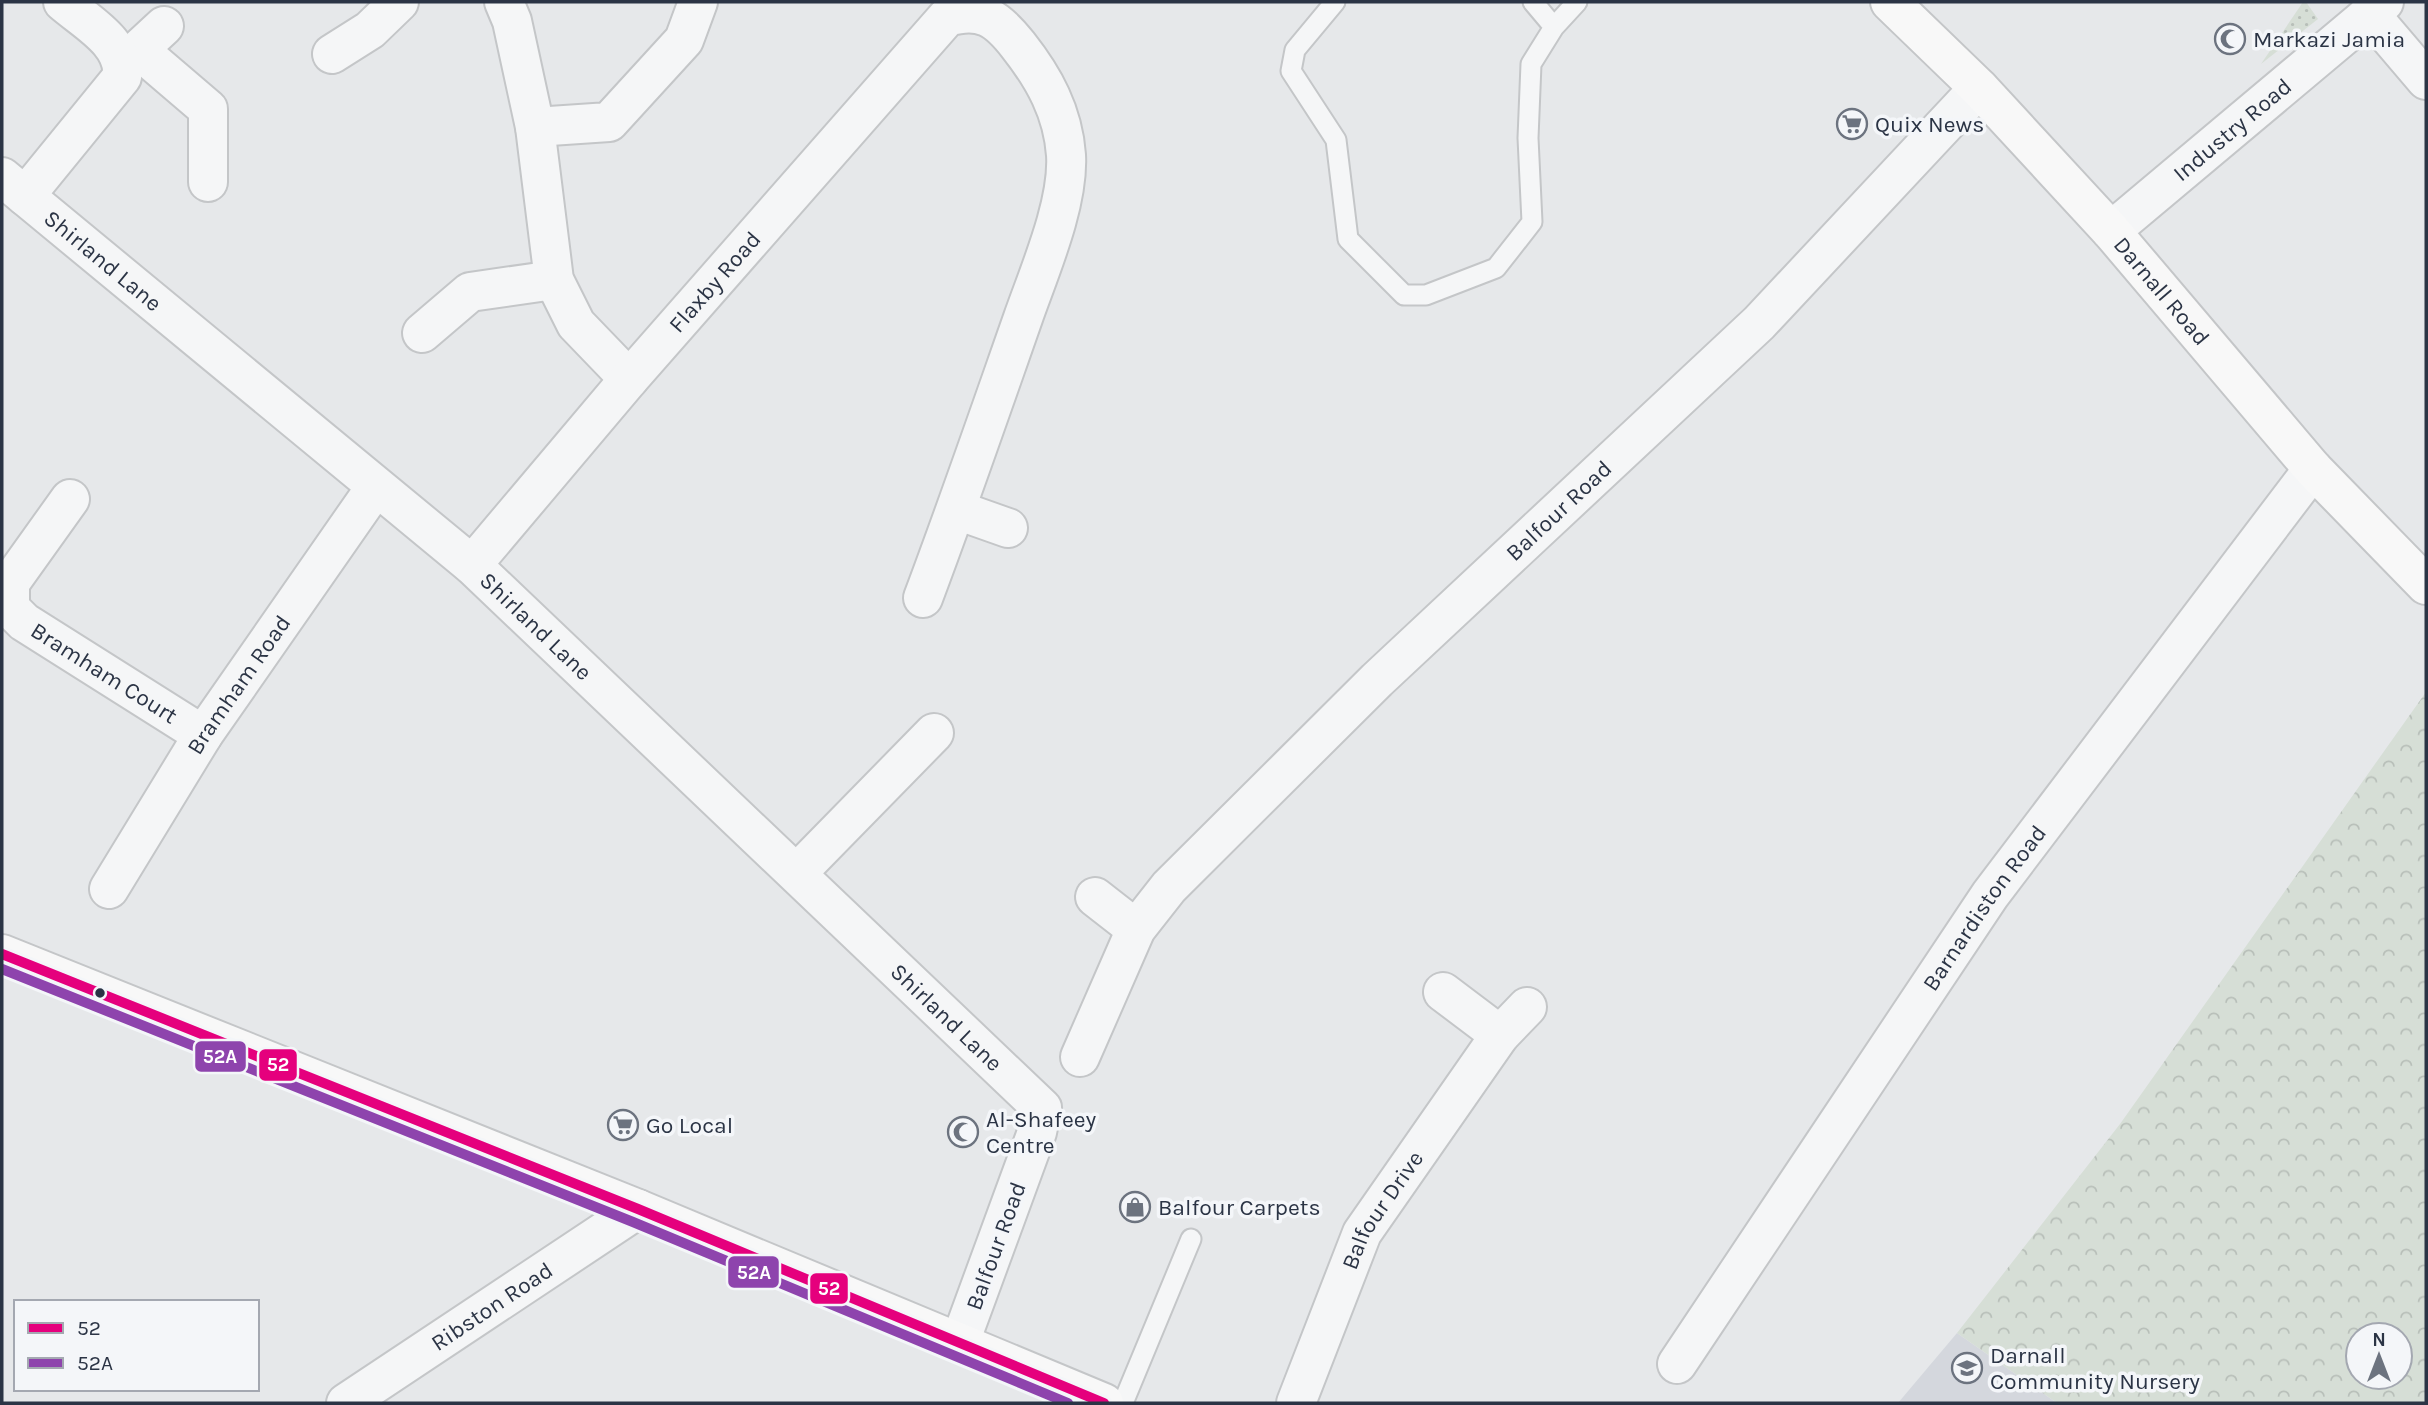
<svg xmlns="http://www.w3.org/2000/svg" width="2428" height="1405" viewBox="0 0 2428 1405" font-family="Karla,sans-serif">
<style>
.built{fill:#d4d7dd}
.grass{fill:url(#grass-dots)}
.forest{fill:url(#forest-crowns);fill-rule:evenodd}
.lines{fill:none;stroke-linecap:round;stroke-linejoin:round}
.service-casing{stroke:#c4c6c8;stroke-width:23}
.minor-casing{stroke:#c4c6c8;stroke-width:42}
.secondary-casing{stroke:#c4c6c8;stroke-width:42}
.service{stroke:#f5f6f7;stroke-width:19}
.minor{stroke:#f5f6f7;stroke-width:38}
.secondary{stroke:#f8f8f8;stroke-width:38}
.bus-1-casing{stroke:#f4f6f9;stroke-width:16}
.bus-2-casing{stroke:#f4f6f9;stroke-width:16}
.bus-1{stroke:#e5007d;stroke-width:10}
.bus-2{stroke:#8e44ad;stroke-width:10}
.bus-dot{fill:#2b3445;stroke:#f4f6f9;stroke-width:2.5}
.labels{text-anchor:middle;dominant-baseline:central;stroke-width:7;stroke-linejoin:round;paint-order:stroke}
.poi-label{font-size:23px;fill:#2b3445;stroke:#f4f6f9;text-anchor:start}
.street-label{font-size:23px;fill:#2b3445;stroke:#f4f6f9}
.line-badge{stroke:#f4f6f9;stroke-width:2.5}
.badge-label{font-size:19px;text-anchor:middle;font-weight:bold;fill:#fff}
</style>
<defs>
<pattern id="grass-dots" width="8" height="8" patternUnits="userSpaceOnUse" patternTransform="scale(1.75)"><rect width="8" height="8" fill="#d6ded6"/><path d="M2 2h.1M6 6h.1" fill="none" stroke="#b8bfb9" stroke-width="1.8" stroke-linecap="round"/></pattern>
<pattern id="forest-crowns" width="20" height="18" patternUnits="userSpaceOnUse" patternTransform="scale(1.75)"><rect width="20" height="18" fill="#d6ded6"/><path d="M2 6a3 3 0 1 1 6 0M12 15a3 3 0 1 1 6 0" fill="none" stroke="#b8bfb9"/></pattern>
</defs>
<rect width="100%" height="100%" fill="#e6e8ea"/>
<path class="built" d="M1957,1333L2057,1403H1898Z"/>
<path class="grass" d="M2303,2H2306L2318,19L2261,64Z"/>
<path class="forest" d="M2426,692V1403H2057L1957,1333L2120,1124ZM2358,1335H2400V1377H2358Z"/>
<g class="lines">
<g class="service-casing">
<path id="service" d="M1335,2L1295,50L1291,71L1336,140L1348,239L1404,295H1426L1496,268L1532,222L1528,138L1531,64L1554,27L1577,2
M1533,2L1554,27
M1123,1403L1191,1239"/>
</g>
<g class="minor-casing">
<g id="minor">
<path d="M504,2L512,21L535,127L554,280L576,324L629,379"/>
<path d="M2369,13L2426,80"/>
<path d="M139,50L208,109V182"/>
<path d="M332,54L370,30L399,2"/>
<path d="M124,63L164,26"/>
<path d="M535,127L609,122L684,40L698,2"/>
<path id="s1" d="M2,177L472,565L1042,1108L1037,1132L960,1342"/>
<path d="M25,196L122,77C126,43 86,22 63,2"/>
<path id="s2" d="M2111,231L2384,2"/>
<path d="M422,333L470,292L554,280"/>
<path id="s3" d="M70,499L10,583V608L24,622L203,735"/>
<path d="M957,510L1008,528"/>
<path id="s4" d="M472,565L629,379L947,17C981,7 997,18 1018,45C1044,78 1063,112 1066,155C1069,204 1039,272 1023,318C990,412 958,505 923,598"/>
<path d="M797,873L934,733"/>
<path id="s5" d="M109,889L203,735L375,488"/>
<path d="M1095,897L1136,929"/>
<path d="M1443,992L1500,1035"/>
<path id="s6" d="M1080,1057L1136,929L1169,887L1377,680L1759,323L1979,88"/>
<path id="s7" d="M1677,1364L1990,895L2313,469"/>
<path id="s8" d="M346,1403L638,1209"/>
<path id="s9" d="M1296,1403L1362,1233L1500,1035L1527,1007"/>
</g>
</g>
<g class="secondary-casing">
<g id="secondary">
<path id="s10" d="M1890,2L1979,88L2111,231L2313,469L2426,585"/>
<path d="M2,954L638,1209L1104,1403"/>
</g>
</g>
<use href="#service" class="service"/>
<use href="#minor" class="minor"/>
<use href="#secondary" class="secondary"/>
<g class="bus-1-casing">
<path id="bus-1" d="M2,954L638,1209L1104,1403"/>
</g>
<g class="bus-2-casing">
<path id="bus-2" d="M2,969L633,1222L1068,1403"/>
</g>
<use href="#bus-1" class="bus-1"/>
<use href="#bus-2" class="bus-2"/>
</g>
<defs>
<g id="mosque-ring" transform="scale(1.575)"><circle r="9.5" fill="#f4f6f9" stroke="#6c737f" stroke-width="1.5"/><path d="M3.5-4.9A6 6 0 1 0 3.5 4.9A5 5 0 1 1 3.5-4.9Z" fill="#6c737f"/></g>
<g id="supermarket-ring" transform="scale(1.575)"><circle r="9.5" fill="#f4f6f9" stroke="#6c737f" stroke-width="1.5"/><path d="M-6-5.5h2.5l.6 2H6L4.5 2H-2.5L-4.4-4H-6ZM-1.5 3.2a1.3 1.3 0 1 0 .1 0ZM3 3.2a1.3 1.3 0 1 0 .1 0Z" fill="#6c737f"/></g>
<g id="shop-ring" transform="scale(1.575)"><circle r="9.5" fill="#f4f6f9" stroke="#6c737f" stroke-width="1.5"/><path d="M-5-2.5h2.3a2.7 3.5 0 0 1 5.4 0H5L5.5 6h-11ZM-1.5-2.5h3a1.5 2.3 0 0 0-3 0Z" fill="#6c737f"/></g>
<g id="school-ring" transform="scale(1.575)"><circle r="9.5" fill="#f4f6f9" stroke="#6c737f" stroke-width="1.5"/><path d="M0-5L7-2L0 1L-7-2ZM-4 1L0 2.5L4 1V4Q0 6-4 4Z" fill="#6c737f"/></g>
</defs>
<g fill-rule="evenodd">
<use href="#mosque-ring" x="2230" y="39"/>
<use href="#supermarket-ring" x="1852" y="124"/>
<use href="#supermarket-ring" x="623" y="1125"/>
<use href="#mosque-ring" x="963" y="1132"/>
<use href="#shop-ring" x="1135" y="1207"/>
<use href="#school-ring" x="1967" y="1368"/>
</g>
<circle class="bus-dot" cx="100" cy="993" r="6"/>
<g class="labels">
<g class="poi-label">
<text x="2253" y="39">Markazi Jamia</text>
<text x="1875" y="124">Quix News</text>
<text x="986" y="1119">Al-Shafeey<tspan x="986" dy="26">Centre</tspan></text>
<text x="646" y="1125">Go Local</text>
<text x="1158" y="1207">Balfour Carpets</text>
<text x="1990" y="1355">Darnall<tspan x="1990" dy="26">Community Nursery</tspan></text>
</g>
<g class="street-label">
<text stroke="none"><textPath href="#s2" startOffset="158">Industry Road</textPath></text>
<text stroke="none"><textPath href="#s1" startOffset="131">Shirland Lane</textPath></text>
<text stroke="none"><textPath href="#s4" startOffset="373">Flaxby Road</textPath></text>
<text stroke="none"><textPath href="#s10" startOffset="397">Darnall Road</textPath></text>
<text stroke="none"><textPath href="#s6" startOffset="735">Balfour Road</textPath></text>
<text stroke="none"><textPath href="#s1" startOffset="698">Shirland Lane</textPath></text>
<text stroke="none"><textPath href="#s3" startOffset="243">Bramham Court</textPath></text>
<text stroke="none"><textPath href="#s5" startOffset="242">Bramham Road</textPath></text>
<text stroke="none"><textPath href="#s7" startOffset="550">Barnardiston Road</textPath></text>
<text stroke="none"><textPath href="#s1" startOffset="1265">Shirland Lane</textPath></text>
<text stroke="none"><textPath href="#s9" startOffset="212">Balfour Drive</textPath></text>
<text transform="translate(996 1246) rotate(-70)">Balfour Road</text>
<text stroke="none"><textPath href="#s8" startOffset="175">Ribston Road</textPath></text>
</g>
</g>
<g class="line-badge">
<rect x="194" y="1040" width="53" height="33" rx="7" fill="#8e44ad"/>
<rect x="258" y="1048" width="40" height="34" rx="7" fill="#e5007d"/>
<rect x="727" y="1255" width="53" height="34" rx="7" fill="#8e44ad"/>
<rect x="809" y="1272" width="40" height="33" rx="7" fill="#e5007d"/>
</g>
<g class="badge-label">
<text x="220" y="1063">52A</text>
<text x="278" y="1071">52</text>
<text x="754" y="1279">52A</text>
<text x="829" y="1295">52</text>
</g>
<rect width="2428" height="1405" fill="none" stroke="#2b3445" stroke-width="7"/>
<rect x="14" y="1300" width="245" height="91" fill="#f4f6f9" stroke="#a4a8b1" stroke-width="2"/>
<rect x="28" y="1323" width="35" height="10" fill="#e5007d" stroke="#a4a8b1" stroke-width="2"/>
<text x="77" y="1335" font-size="21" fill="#2b3445">52</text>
<rect x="28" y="1358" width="35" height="10" fill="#8e44ad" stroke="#a4a8b1" stroke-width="2"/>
<text x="77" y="1370" font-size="21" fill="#2b3445">52A</text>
<g transform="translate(2379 1356)"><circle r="33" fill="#f4f6f9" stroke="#a4a8b1" stroke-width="2"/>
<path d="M0-5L12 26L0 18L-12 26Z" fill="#6c737f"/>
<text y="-10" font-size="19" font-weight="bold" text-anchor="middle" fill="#2b3445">N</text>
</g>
</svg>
